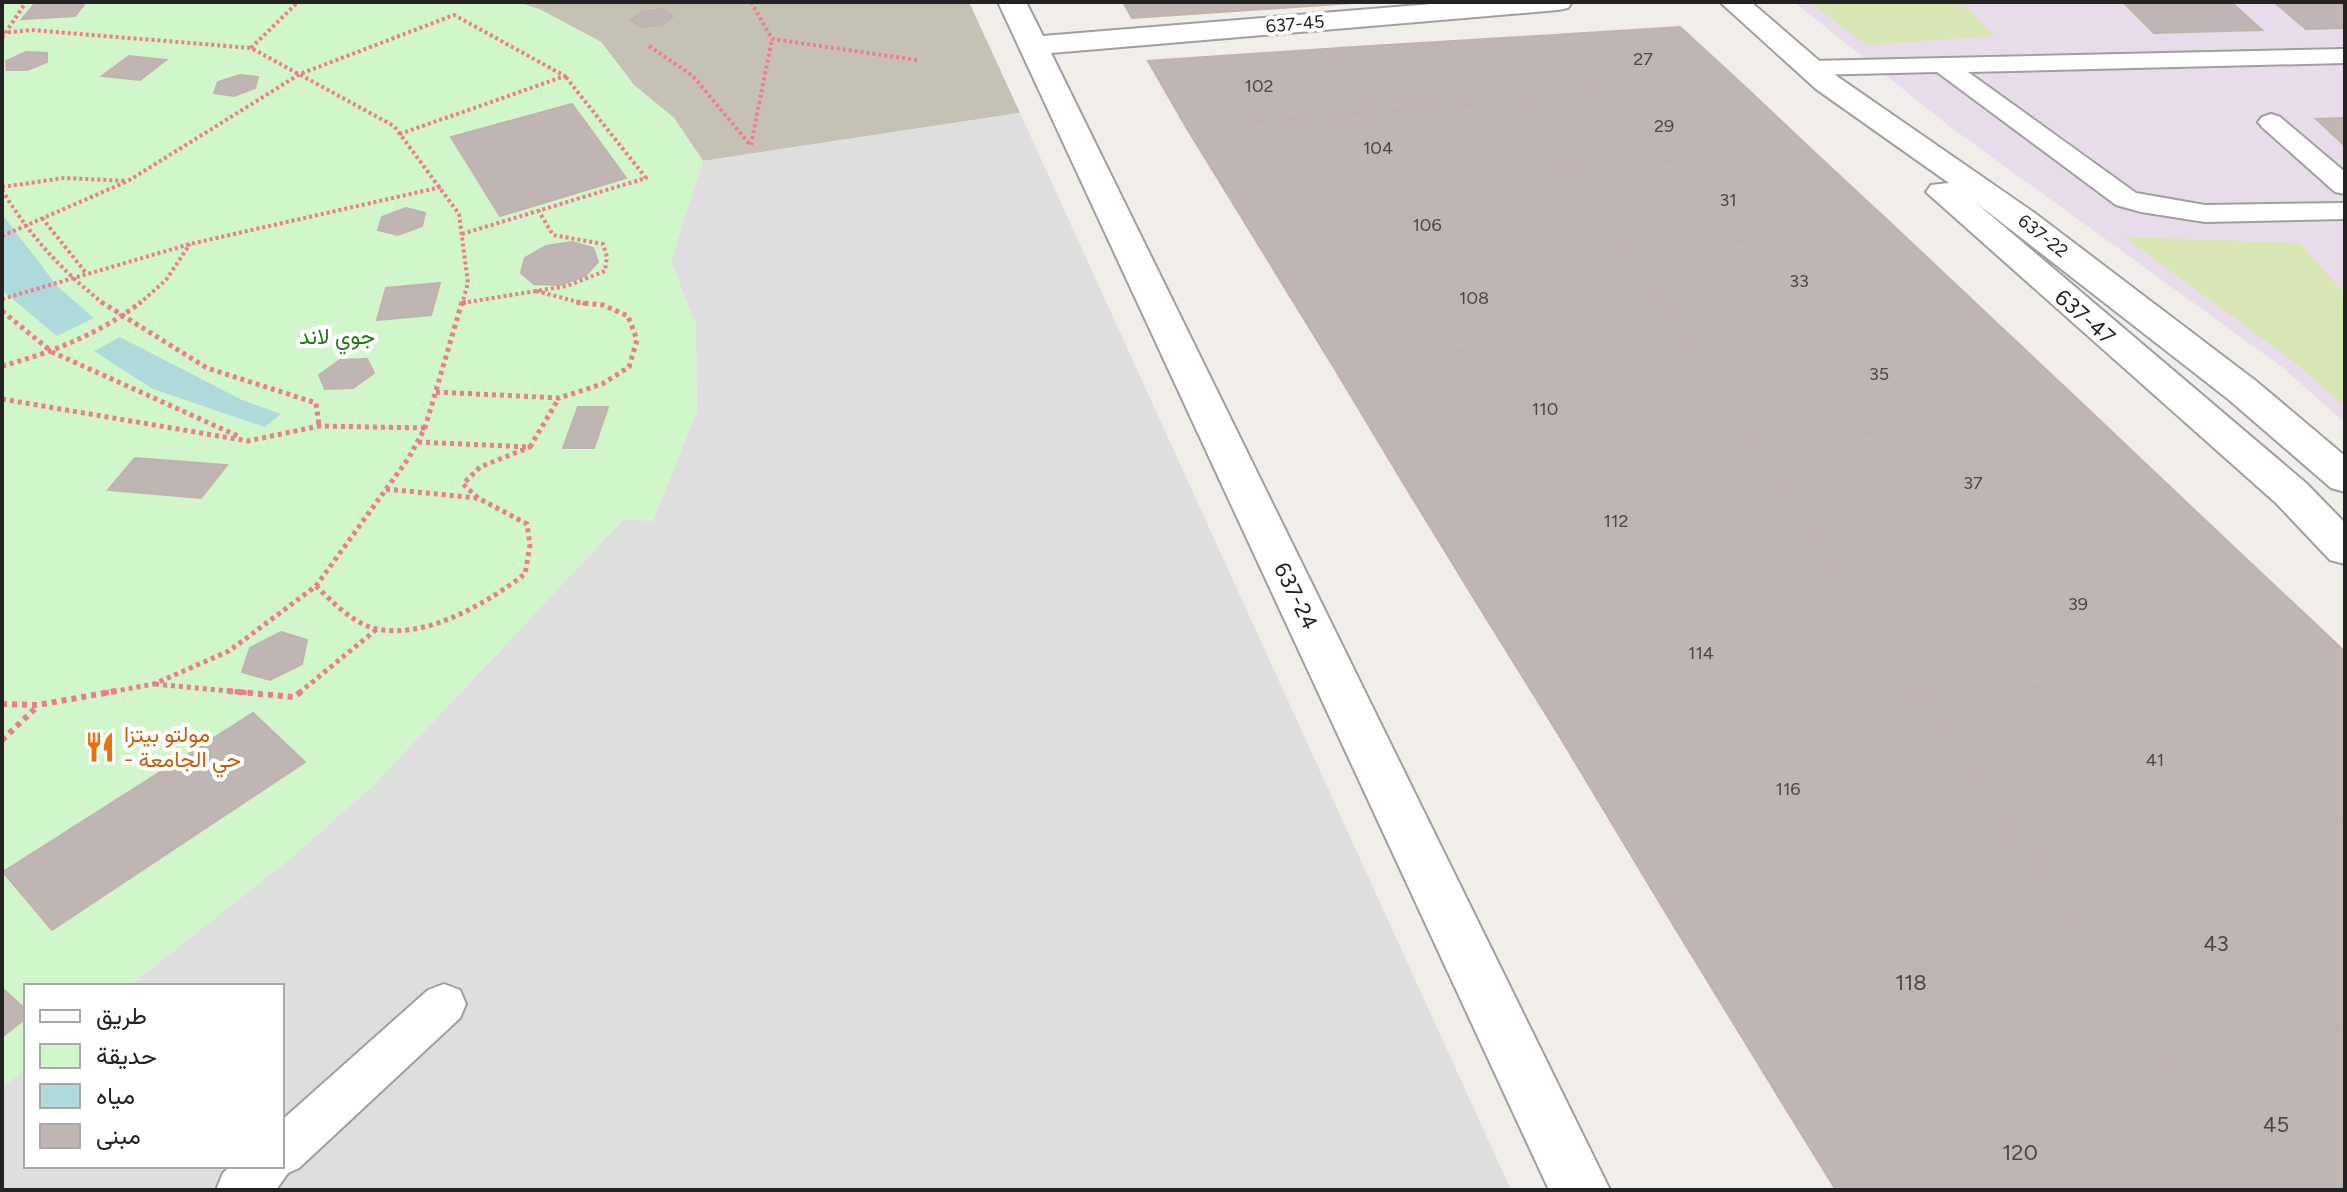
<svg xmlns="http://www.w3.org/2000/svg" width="2347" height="1192" viewBox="0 0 2347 1192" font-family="Figtree,Vazirmatn,sans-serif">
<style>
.industrial{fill:#e9dcea}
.construction{fill:#c5c2b5}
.grass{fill:#d8e6b4}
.park{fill:#d1f6cb}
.parking{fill:#dedede}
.water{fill:#aedadb}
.building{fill:#bfb5b2;stroke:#c2b1ad;stroke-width:2}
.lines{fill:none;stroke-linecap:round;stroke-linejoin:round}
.lane-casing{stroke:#9f9f9f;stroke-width:4}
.street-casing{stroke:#9f9f9f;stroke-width:4}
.path-far2{stroke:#ef7c89;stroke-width:4;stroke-dasharray:3 3;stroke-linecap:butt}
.path-far1{stroke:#ef7c89;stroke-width:5;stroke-dasharray:4 4;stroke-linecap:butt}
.path{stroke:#ef7c89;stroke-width:6;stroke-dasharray:5 5;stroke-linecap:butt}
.lane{fill:#fff;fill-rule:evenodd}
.street{fill:#fff;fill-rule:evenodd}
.labels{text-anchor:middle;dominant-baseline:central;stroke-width:8;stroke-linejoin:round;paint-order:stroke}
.far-street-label{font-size:18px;fill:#222;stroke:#fff}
.number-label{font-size:18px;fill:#494746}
.street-label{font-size:22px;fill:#222;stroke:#fff}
.park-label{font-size:22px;fill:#237a15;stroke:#fff}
.food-label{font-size:22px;fill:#c56008;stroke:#fff;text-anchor:start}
.near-number-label{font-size:22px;fill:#494746}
</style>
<rect width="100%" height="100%" fill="#f1ede9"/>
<path class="industrial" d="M1794,2H2345V423L2282,367L1949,126Z"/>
<path class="construction" d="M517,2H969L1020,113L703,161L674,118L634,85L601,42L541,10Z"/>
<path class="grass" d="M1810,2H1962L1995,36L1866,45Z
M2124,237L2300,243L2345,294V406L2289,358Z"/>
<path class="park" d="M2,2H517L541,10L601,42L634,85L674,118L703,161L671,261L696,325L697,411L653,521H622L373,786L291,858L130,986H26V1069L2,1088Z"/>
<path class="parking" d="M1020,113L1511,1190H2V1088L26,1069V1166H282V986H130L291,858L373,786L623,520L653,521L697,411L696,325L671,261L703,161Z"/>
<path class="water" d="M2,214L57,286L94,318L57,336L2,290Z
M120,337L242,400L281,414L265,427L153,389L94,351Z"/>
<path class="building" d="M36,2H86L75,16L22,19Z
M1123,2H1368L1132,18Z
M2123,2H2231L2262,30L2154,33Z
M2274,2H2345V28L2306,29Z
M663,9L673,16L662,25L641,27L631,20L643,11Z
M1680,27L1740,82L1595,95L1555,35Z
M1555,35L1595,95L1526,101L1486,39Z
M1486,39L1526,101L1368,112L1339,48Z
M1339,48L1368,112L1186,127L1148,61Z
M26,52L47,53V62L27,70H7L6,61Z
M129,56L166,60L140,80L102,76Z
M240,75L258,77L255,88L234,96L214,93L218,82Z
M1740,82L1812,150L1571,169L1526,101Z
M1526,101L1571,169L1231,200L1186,127Z
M572,104L626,178L500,216L451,137Z
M2345,118V146L2316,119Z
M1812,150L1898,230L1625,249L1571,169Z
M1571,169L1625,249L1280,280L1231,200Z
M406,208L425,213L422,226L398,235L378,230L382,217Z
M1898,230L1985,312L1685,339L1625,249Z
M572,242L593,248L598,262L585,276L560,285L534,284L521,273L525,258L546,246Z
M1625,249L1670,316L1336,371L1280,280Z
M440,283L431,315L377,320L386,288Z
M1985,312L2088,409L1756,446L1685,339Z
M1670,316L1756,446L1402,481L1336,371Z
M367,359L374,373L353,388L325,389L319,375L340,360Z
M578,407H608L594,448H563Z
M2088,409L2204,519L1832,562L1756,446Z
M1756,446L1832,562L1478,605L1402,481Z
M135,458L227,465L201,498L108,490Z
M2204,519L2339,646L1926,701L1832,562Z
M1832,562L1926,701L1560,737L1478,605Z
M281,632L307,640L302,664L270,680L242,672L250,648Z
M2339,646L2345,653V820L2030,857L1926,701Z
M1926,701L2019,840L1661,905L1560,737Z
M253,713L305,762L52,930L3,872Z
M2345,820V1029L2164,1059L2030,857Z
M2019,840L2164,1059L1789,1114L1661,905Z
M2,988L26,1010V1018L2,1037Z
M2345,1029V1190H2252L2164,1059Z
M2164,1059L2252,1190H1836L1789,1114Z"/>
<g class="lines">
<g class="lane-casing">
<path id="lane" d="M2345,49V63L1968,72L2136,193L2205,205L2345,203V219L2205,222L2141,212L2116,205L1937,72L1810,75L1801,73L1798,68L1801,63L1810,61Z
M2271,114L2280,117L2345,172V194L2335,192L2262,127L2258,122L2262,117Z
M444,984L460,990L466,1004L460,1018L299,1168L288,1173L276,1190H216L223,1173L231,1166H282V1120L428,990Z"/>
</g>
<g class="street-casing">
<path id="street" d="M998,2H1026L1043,36L1456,2H1572L1568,8L1558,10L1051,53L1610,1190H1549Z
M1720,2H1751L1838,77L2036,214L2256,381L2345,456V492L2331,488L2228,399L1974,201L2306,483L2345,523V564L2330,560L2276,503L1926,192L1931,185L1949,183L1816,89Z"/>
</g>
<path class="path-far2" d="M751,2L772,39L917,60
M2,33L31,30L251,48L394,126L459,214L468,283L462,304
M2,38L26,2
M649,46L693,76L751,146
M251,48L298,2
M751,145L772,39
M2,187L64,178L127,181
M2,190C29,235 62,271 104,304
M42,218L86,273
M462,234L646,178L565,76
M2,236L128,181L300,74L454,15L565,76L400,134
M536,291L586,304
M2,299L190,244L441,187
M462,303L567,286L605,271L607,257L603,244L553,235L538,210
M139,304L166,280L190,244"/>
<path class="path-far1" d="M101,302L207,368L316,403L319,426
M462,303L470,302
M2,311L52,352L240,437
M2,366C51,353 101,333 141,302
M436,392L559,398L602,384L629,367L637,340L628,316L603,305L573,302
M2,399L248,441L319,426L425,428
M418,442L530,447L559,398
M386,489L477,498
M316,586C333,602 353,624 377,629C427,639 487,603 525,574L530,545L527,524L478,498L463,484L480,467L530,447
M155,684L250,693
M105,693L154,684L229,651L316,586L408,459L425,428L462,302
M299,693L377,629"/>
<path class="path" d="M228,691L294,697L302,691
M2,704L38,705L116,691
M2,740L38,706"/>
<use href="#lane" class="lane"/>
<use href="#street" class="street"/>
</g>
<defs>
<g id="restaurant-bare" transform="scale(2.4)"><path d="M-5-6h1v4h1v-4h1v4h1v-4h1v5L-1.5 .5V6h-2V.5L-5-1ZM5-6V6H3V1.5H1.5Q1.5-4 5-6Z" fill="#e8710a" stroke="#fff" stroke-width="2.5" paint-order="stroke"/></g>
</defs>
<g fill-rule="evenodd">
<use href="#restaurant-bare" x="100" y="747"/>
</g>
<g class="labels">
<g class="far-street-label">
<text transform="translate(1295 24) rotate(-5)">637-45</text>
<text transform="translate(2043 236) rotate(38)">637-22</text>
</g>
<g class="number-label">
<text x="1643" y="59">27</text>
<text x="1259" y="86">102</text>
<text x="1664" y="126">29</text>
<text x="1378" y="148">104</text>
<text x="1728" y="200">31</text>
<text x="1427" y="225">106</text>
<text x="1799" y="281">33</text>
<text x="1474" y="298">108</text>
<text x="1879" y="374">35</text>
<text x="1545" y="409">110</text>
<text x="1973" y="483">37</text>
<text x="1616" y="521">112</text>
<text x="2078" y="604">39</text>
<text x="1701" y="653">114</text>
<text x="2155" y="760">41</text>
<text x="1788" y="789">116</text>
</g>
<g class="street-label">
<text transform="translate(2085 317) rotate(41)">637-47</text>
<text transform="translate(1296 596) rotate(64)">637-24</text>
</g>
<g class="park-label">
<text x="337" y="336">جوي لاند</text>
</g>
<g class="food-label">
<text x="124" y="734">مولتو بيتزا<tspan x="124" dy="25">- حي الجامعة</tspan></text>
</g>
<g class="near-number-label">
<text x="2216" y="943">43</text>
<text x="1911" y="982">118</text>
<text x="2276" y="1124">45</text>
<text x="2020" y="1152">120</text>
</g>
</g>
<rect width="2347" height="1192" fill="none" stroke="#222222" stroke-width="8"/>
<rect x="24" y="984" width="260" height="184" fill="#ffffff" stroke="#a7a7a7" stroke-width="2"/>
<rect x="40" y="1010" width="40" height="12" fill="#ffffff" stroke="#a7a7a7" stroke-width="2"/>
<text x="96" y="1024" font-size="24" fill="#222222">طريق</text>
<rect x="40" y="1044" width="40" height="24" fill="#d1f6cb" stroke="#a7a7a7" stroke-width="2"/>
<text x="96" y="1064" font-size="24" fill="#222222">حديقة</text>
<rect x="40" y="1084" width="40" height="24" fill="#aedadb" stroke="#a7a7a7" stroke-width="2"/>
<text x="96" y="1104" font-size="24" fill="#222222">مياه</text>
<rect x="40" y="1124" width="40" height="24" fill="#bfb5b2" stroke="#a7a7a7" stroke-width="2"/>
<text x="96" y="1144" font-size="24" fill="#222222">مبنى</text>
</svg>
